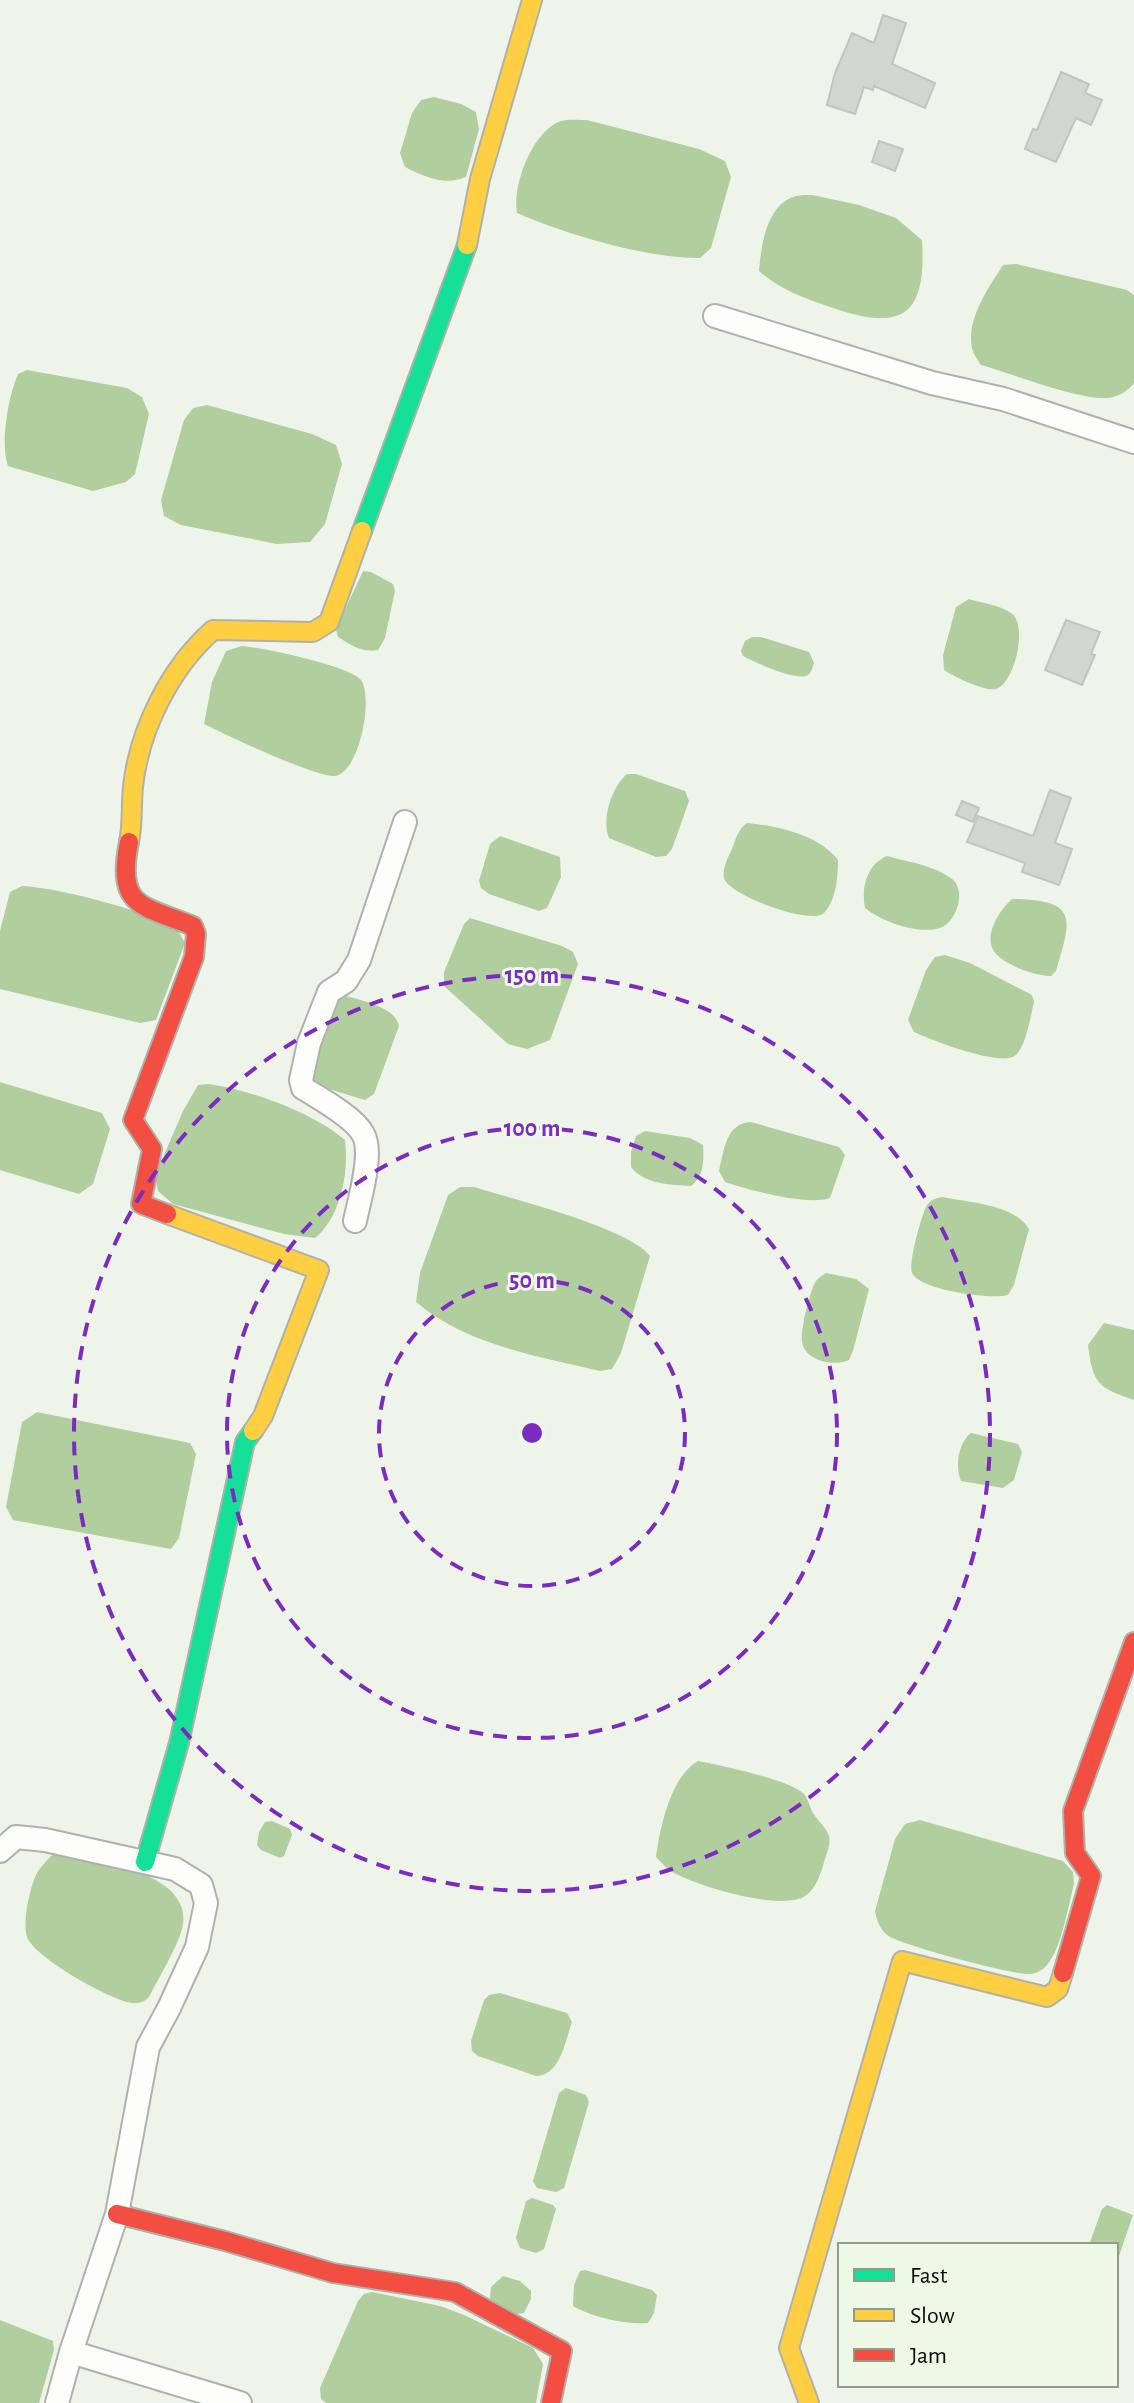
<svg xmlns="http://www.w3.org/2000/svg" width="1134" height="2403" viewBox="0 0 1134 2403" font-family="'Alegreya Sans',sans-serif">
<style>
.water{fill:#b1ce9e}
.building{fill:#d2d6cf;stroke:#c0c5bd;stroke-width:2}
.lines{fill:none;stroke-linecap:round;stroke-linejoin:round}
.street-casing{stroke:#aeb2ab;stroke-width:26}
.fast-casing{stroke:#aeb2ab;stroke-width:22}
.slow-casing{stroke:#aeb2ab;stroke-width:22}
.jam-casing{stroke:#aeb2ab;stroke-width:22}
.street{stroke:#fdfdfc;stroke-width:22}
.fast{stroke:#16e098;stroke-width:18}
.slow{stroke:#ffcf43;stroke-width:18}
.jam{stroke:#f24e42;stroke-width:18}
.ring{fill:none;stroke:#7b2cbf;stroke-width:4;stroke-dasharray:14 10}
.centre{fill:#7b2cbf;stroke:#eef8e7;stroke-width:4}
.ring-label{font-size:24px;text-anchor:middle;font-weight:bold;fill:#7b2cbf;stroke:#eef8e7;stroke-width:6;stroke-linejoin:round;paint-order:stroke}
</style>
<rect width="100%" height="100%" fill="#eff4eb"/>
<path class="water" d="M434,97L461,104L476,112L479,129L466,177C445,186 425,177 405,167L400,153L412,113L421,100Z
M587,120L699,149L725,161L731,177L711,248L700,258C645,258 568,235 517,213C512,186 532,131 561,121C568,119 579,120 587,120Z
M812,195L859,205L896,218L922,240C927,317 901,332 830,307C804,298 780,290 759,271C761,248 766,206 793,197C798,195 806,195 812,195Z
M1016,264L1127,290L1134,295V383C1128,391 1118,397 1108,398C1078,400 1013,374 981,365C978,360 973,354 972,348C966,319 989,287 1003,265Z
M27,370L127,388L142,397L149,414L135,474L126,482L93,491L8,466C0,445 8,397 18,374Z
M207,405L312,434L336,445L342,464L325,524L310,542L277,544L181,525L164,516L161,500L184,420L193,408Z
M363,571L371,572L393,584L395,591L385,638L378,650C362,653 351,645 338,637L336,629Z
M969,599C981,603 1000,605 1011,613C1029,625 1014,684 996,689C985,692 953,676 944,670L943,655L956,607Z
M752,637H761L809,652L814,663C813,666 811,673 808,675C798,682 754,662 743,656L741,651L745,641Z
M242,646C264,648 345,665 360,679C374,692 361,772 335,776C317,778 224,734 204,724L212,682L226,651Z
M627,774H636L685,791L689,801L672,849L666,856L656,857L609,838C601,820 612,786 627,774Z
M747,823C778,826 819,835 838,860C838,877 836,901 824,913C812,926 728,895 724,878C722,869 728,857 732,849C736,839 738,829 747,823Z
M500,836L560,857L561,877L547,908L539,911L489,894L481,888L479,881L490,844Z
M887,856C908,862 934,865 952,879C968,891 955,927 936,929C914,933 883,922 865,908C861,888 867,864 887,856Z
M22,886C63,888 136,910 175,925L185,943L156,1020L140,1023L0,989V931L10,892Z
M1012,899C1080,900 1071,919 1056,971L1051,976C1036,977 993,962 991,944C988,928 1001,909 1012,899Z
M470,918L562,946L573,952L578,964L550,1040L527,1049L508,1044L444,986V972L464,924Z
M945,955L970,963L1032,995L1034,1002C1030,1017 1027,1044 1016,1055C1003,1068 931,1040 914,1032L908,1020L926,970L935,957Z
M343,995C361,1001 395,1006 399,1026L374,1094L365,1100L322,1087L311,1076L334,998Z
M0,1082L102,1113L110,1129L93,1184L79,1194L0,1170Z
M208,1084C251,1090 312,1112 345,1140C349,1172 341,1217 315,1238L284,1234L173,1204L158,1191L155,1176L183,1111L198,1085Z
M751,1122L839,1147L845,1155L830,1198C807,1206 749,1190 725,1182L719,1171C724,1150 726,1123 751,1122Z
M645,1131L690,1138L703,1145C704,1161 704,1176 691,1186C670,1185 644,1184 631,1167V1152L636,1136Z
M460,1187H474C512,1199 628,1227 650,1256L621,1353L612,1369L600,1371C538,1356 466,1345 416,1302L420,1273L448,1195Z
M943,1197C970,1203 1014,1204 1029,1229L1014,1285L1008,1295C991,1300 919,1290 912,1273C908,1264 922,1213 927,1205C932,1199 936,1198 943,1197Z
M826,1273L856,1279L869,1289L853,1351L849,1360C834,1367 805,1361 802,1342C800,1331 810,1290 816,1281C818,1278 823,1275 826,1273Z
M1104,1323L1134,1330V1400C1097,1387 1093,1384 1088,1345Z
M37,1412L190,1443L196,1454L179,1538L171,1549L13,1520L6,1507L22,1422Z
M971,1433L1018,1444L1022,1452L1014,1480L1003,1488L961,1481C955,1466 958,1443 971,1433Z
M698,1761C719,1765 791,1780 804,1794C809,1800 810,1810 815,1816C829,1834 834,1834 825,1859C821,1872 817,1888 805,1896C781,1912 692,1885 669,1870C664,1866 660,1861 656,1857C660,1827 671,1776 698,1761Z
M920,1820L1063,1861L1073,1872L1074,1884C1068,1906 1061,1955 1043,1969C1039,1971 1036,1973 1032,1974C1014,1976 907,1946 890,1937C880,1931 877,1921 875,1911L895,1839L905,1824Z
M272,1821L290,1829L292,1835L284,1856L280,1858L261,1850L257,1845L259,1832L265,1822Z
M65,1851C102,1862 196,1874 182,1929C176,1950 159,1977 149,1997C144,2002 139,2004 132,2003C110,2000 35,1958 27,1937C22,1923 30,1885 38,1871C43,1864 49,1858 55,1852Z
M500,1993L567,2013L572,2022C565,2041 561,2075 536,2076L478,2056L472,2051L471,2041L484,2000L489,1995Z
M566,2088L586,2095L589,2102L564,2188L556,2192L537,2188L533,2181L559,2093Z
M532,2198L553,2205L556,2209L544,2249L536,2253L520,2248L516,2238L526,2201Z
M1107,2205L1133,2215L1116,2265V2245H1089L1102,2209Z
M585,2270L652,2290L657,2295L654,2313L648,2323C627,2325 591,2317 573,2306L574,2285L580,2271Z
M503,2276L520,2281L531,2291V2299L524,2313L517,2314L490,2299L491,2287Z
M372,2292L440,2306L464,2315L533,2348L543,2364L536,2403H326L321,2399L320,2388L358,2301L364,2294Z
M0,2320L53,2341L54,2350L39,2403H0Z"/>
<path class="building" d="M883,15L906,23L892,64L935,83L925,108L874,86L873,90L864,87L855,114L827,105L835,73L852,33L874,43Z
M1061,72L1089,84L1085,93L1102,100L1091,125L1076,118L1056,162L1025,149L1033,129L1037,130Z
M879,141L903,149L895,171L872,162Z
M1066,620L1100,632L1091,654L1095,655L1082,685L1045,670Z
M1050,790L1071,798L1055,843L1072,849L1059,885L1022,872L1025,863L967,842L978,816L1033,836Z
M962,801L979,808L973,822L956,815Z"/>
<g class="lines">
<g class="street-casing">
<path id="street" d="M715,316L932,383L1003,399L1134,442
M355,1221C359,1201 374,1152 363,1134C354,1117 319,1098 303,1088L301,1080L309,1043L329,992L346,981L359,960L405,822
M0,1851L16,1837L45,1840L175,1869L201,1885L206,1903L197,1947L169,2008L148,2047L117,2214L71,2352L57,2403
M71,2352L240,2403"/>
</g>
<g class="fast-casing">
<path id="fast" d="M362,531L467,245
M145,1862L179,1743L245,1442L253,1431"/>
</g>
<g class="slow-casing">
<path id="slow" d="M467,245L480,179L532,0
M129,842C133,823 131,806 133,787C139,730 170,668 213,630L313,632L329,622L362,531
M167,1214L319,1270L263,1416L253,1431
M809,2403L789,2348L902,1961L1047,1997L1058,1989L1063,1973"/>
</g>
<g class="jam-casing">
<path id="jam" d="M129,842C116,908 142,905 193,926L196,934L194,957L133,1120L152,1149L141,1204L167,1214
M1063,1973L1091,1876L1075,1853L1073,1811L1134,1642
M117,2214L225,2241L333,2273L455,2292L562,2351L551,2403"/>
</g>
<use href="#street" class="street"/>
<use href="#fast" class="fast"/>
<use href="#slow" class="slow"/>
<use href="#jam" class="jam"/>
</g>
<g class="ring">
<circle cx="532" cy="1433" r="153"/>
<circle cx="532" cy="1433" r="305"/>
<circle cx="532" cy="1433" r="458"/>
</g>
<circle cx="532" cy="1433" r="12" class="centre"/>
<g class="ring-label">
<text x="532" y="983">150 m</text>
<text x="532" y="1136">100 m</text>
<text x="532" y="1288">50 m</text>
</g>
<rect x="838" y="2243" width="280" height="144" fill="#eef8e7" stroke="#939a8e" stroke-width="2"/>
<rect x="854" y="2269" width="40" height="12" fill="#16e098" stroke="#939a8e" stroke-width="2"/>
<text x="910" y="2283" font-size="24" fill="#0a0e08">Fast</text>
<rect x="854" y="2309" width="40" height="12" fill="#ffcf43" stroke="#939a8e" stroke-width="2"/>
<text x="910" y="2323" font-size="24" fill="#0a0e08">Slow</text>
<rect x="854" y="2349" width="40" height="12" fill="#f24e42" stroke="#939a8e" stroke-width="2"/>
<text x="910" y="2363" font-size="24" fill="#0a0e08">Jam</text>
</svg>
